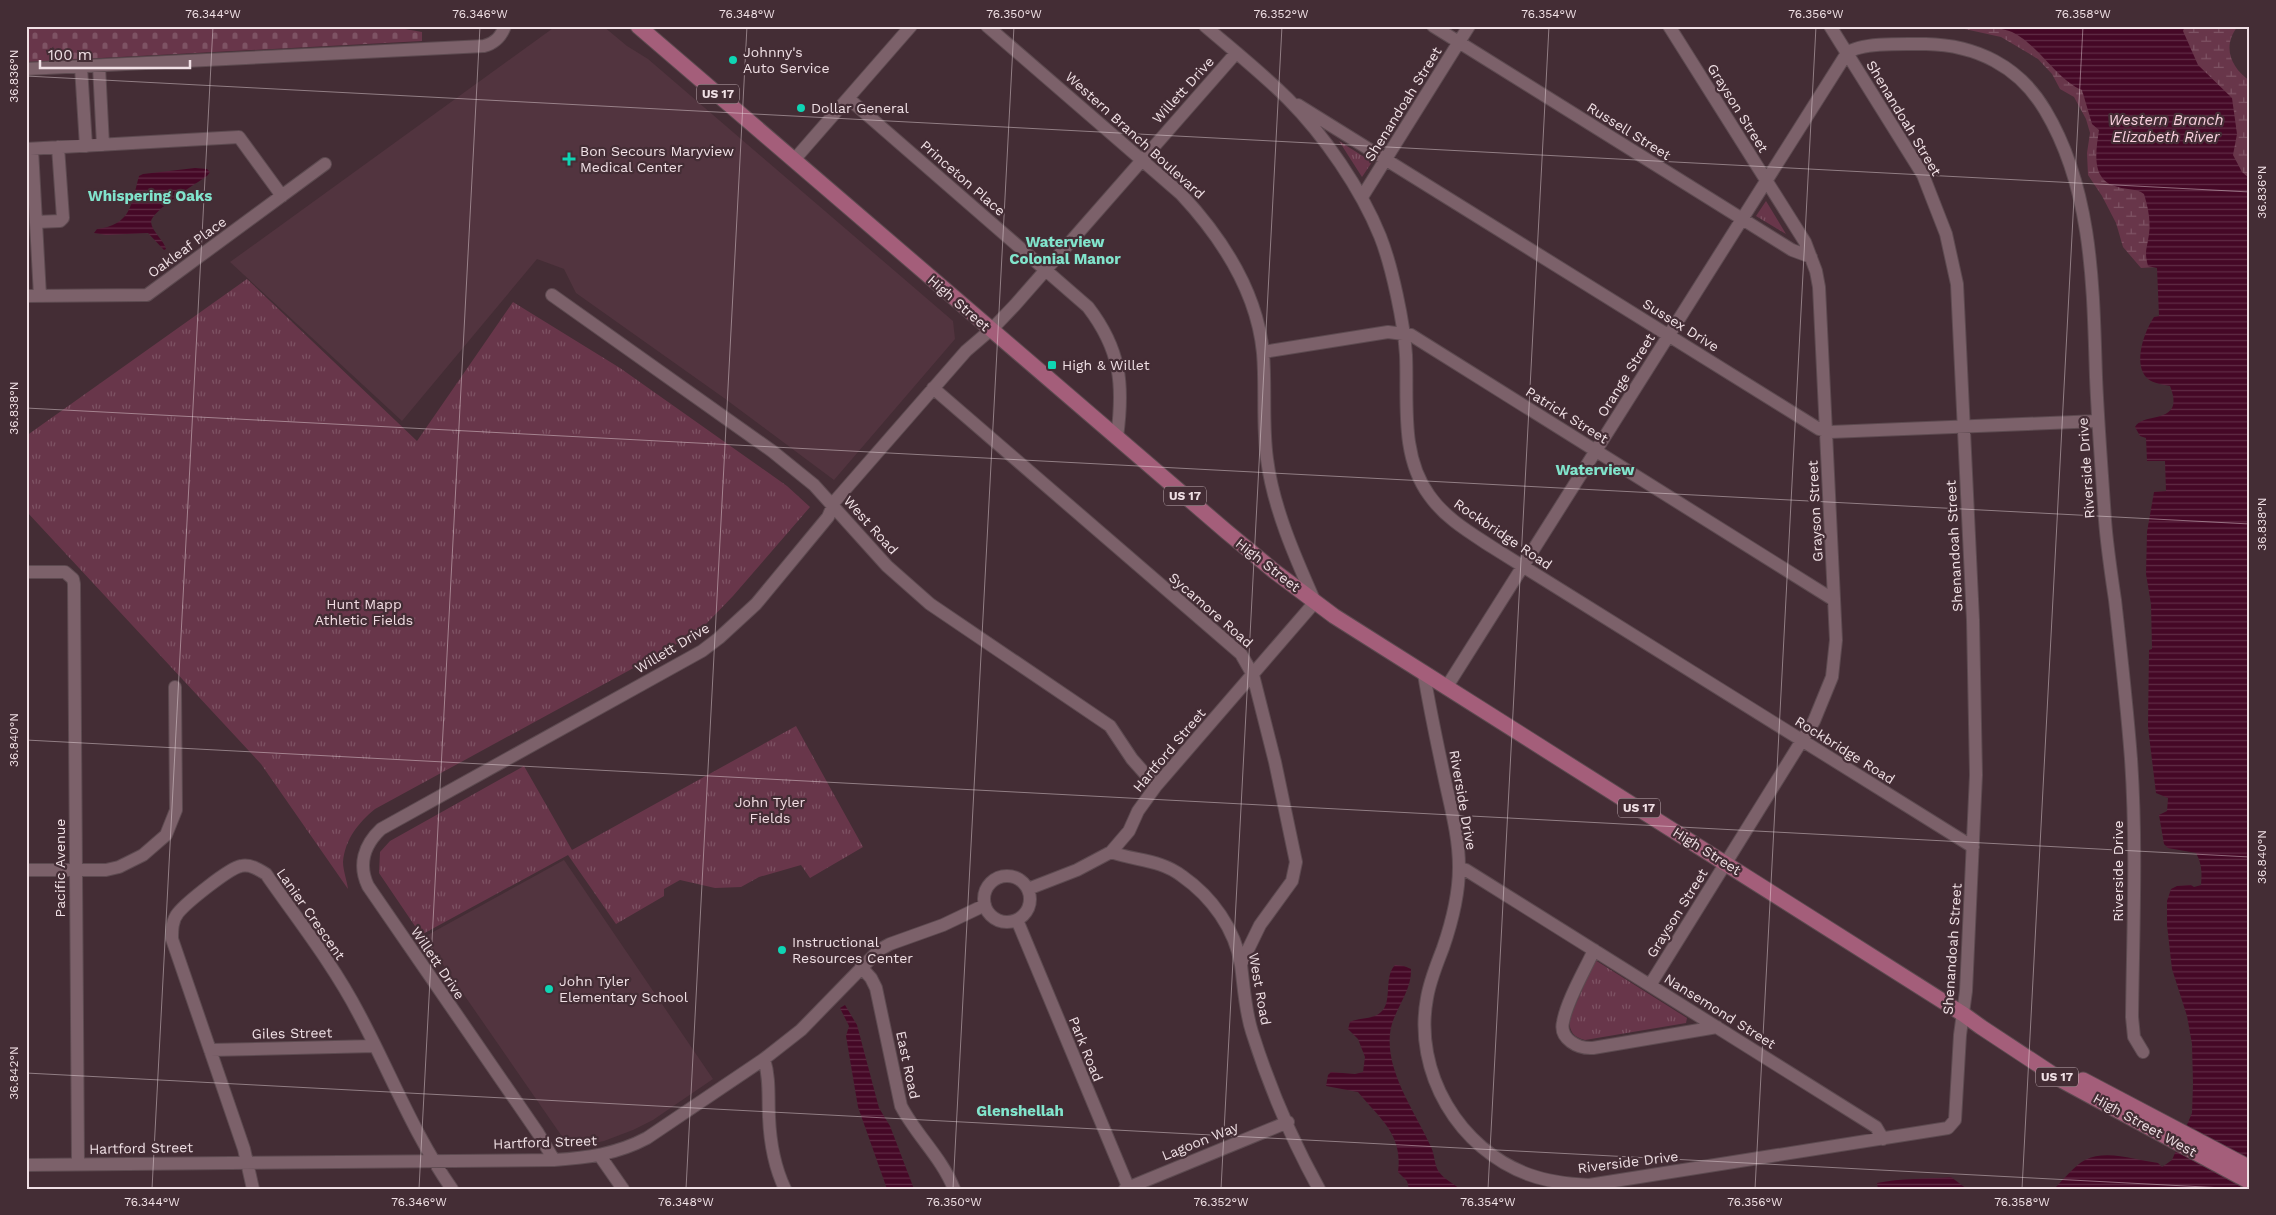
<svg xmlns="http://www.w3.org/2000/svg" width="2276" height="1215" viewBox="0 0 2276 1215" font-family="'Work Sans',sans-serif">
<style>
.built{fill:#52343f}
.wetland{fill:url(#wetland-marsh)}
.cemetery{fill:url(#cemetery-stones)}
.park{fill:url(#park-tufts)}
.water{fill:url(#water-rules)}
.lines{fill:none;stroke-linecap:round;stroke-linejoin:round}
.minor-casing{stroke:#5d4a50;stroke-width:14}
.major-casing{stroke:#5d4a50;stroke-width:17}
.minor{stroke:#7c616a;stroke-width:12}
.major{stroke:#a45e7a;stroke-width:15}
.ticks{fill:none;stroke:#f0e0e5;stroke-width:1;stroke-opacity:0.45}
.poi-dot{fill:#0fd5b4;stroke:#442d35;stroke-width:2}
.labels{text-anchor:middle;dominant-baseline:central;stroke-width:4.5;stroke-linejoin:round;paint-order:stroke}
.shield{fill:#442d35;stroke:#bcaab0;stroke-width:1}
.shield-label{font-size:12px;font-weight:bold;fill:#f0e0e5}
.poi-label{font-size:14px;fill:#f0e0e5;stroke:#442d35;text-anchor:start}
.street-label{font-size:14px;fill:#f0e0e5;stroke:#442d35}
.park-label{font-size:14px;fill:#f2dde3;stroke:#442d35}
.water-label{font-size:15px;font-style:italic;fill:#f9d0de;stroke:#442d35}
.neighbourhood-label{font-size:15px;font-weight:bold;fill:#81e4cc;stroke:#442d35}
.neatline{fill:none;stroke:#f0e0e5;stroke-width:2}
.ticks-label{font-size:12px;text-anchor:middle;fill:#f0e0e5}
</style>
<defs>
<pattern id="wetland-marsh" width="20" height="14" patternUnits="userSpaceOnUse" patternTransform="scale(1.25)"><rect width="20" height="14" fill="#68364a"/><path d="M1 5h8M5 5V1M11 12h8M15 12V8" fill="none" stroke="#7e5364"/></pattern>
<pattern id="cemetery-stones" width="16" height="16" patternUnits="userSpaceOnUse" patternTransform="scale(1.25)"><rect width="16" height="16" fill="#68364a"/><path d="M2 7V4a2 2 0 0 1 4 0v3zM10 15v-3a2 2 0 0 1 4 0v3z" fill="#7e5364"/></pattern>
<pattern id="park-tufts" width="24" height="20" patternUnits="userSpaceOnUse" patternTransform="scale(1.25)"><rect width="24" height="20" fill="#68364a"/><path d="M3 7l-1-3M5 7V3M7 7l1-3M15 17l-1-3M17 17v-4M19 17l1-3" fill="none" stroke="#7e5364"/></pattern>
<pattern id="water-rules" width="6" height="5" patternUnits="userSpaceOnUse" patternTransform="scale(1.25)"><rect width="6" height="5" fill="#450826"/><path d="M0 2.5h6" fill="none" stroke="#602c45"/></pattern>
</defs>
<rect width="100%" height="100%" fill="#442d35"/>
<path class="built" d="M556,26H603L627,46L648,59L953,321L955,339L834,480L724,398L576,293L564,269L537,259L402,421L230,262Z
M564,860L713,1079L653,1120L633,1130L604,1141L570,1148L424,937Z"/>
<path class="wetland" d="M1951,26H2131L2143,169L2157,267L2141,268L2123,247L2116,223L2102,196L2088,175L2087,153L2090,133L2086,119L2074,97L2060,89L2052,74L2038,59L2001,37Z
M2161,26H2238C2222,46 2230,67 2250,81V200Z"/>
<path class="cemetery" d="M26,26H388L422,32V41L26,62Z"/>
<path class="park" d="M1339,141L1372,162L1362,177Z
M1766,201L1786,234L1756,216Z
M247,279L417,441L513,302L620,368L787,486L810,507L733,596L706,624L672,647L375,809C359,822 345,839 343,862C343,870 347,881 348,889L261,764L27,512L26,507V436Z
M796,726L863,847L810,878L801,865L759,877L741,887L715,888L680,880L664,889V896L616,924L568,855L421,935L379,873L380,852L390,841L524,766L572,850Z
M1595,960L1687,1018L1686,1023L1585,1040C1573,1037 1570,1032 1569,1020Z"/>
<path class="water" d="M1981,26H2185L2183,31L2198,65L2232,98L2237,134L2233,155L2242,172L2250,179V1189H2054C2063,1180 2074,1166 2085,1160C2106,1149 2136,1160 2158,1163L2162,1167L2172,1160L2192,1113L2193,1084L2192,1044L2187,1016L2172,969L2167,925V901L2171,889L2177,886L2191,885L2194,887L2201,885C2202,873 2202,864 2196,853L2168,848L2164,844L2159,815L2167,811L2168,798L2156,793L2148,727L2149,650L2152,649L2151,604L2146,574L2147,532L2154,492L2166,491L2165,461H2147L2146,438L2140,436L2135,427C2143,411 2186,426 2170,386C2164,385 2153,383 2148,379C2132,365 2144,332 2154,317L2159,316L2157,268L2148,266C2144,251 2147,249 2149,234C2151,221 2148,207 2144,194C2136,188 2127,190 2118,187C2090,181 2096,151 2099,130L2092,124L2082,90C2057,80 2039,45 2012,32C2003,28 1990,28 1981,26Z
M195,168L207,169L210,172L207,176C197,183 151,211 151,222C152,232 164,240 166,249L164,250L148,233L106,235L94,233L97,229C131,225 131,205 139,176L143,174Z
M1395,965L1404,966L1411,969C1412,993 1392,1011 1390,1034C1386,1073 1416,1113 1431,1147C1435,1155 1434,1165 1439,1172C1445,1180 1453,1183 1460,1189H1409L1407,1181L1398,1172C1403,1134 1380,1119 1358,1092L1326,1086L1328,1075L1331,1072L1355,1074L1363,1072L1365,1057L1358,1039L1348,1029L1350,1022C1358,1018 1369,1019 1377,1015C1395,1006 1382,979 1395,965Z
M845,1005L857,1025L879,1108L890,1126L914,1189H887L858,1107L846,1036L849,1026L840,1008Z
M1951,1177L1967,1189H1878L1877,1183C1901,1178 1926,1179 1951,1177Z"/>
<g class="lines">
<g class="minor-casing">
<path id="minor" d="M987,26L1181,194C1222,238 1257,291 1263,353C1266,388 1262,424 1267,459C1273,507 1295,557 1315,602L1156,786L1138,811L1129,831L1111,852L1077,870L1028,889
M1205,26C1233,50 1262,73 1288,99C1324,135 1361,189 1380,236C1392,266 1404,323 1406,355C1408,401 1400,455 1429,495C1445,518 1469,532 1492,547L1973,847
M1433,26L1792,250L1811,257
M99,66L103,145
M81,67L86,146
M26,69L484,46C495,43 501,37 505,26
M849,99L1088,307C1121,350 1124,385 1117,437
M1298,105L1819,429L1830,432L2098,421
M26,149L239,137L282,196
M32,149L40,296
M794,160L911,26
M1362,197L1469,26
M36,222L60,221L63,218L58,147
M552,295L772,451L814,485L887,566L930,604L1110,726L1132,759L1156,786
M26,296L147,295L325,164
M1263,352L1388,332L1411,335L1834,600
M933,388L1241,654L1253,675L1275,762L1296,862L1292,881L1260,925L1241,964
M26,572H65L73,579L74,584L78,1164
M1424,674C1430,711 1438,748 1446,785C1452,812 1459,839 1459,867C1459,894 1452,922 1443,948C1437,964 1430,980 1427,998C1413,1072 1459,1150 1530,1175C1549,1182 1569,1184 1589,1185L1948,1128L1955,1120L1960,1035L1966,991L1976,775L1973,620L1957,284L1946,234L1923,175L1830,26
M1446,688L1847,53C1862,42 1906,44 1926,44C1976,45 2019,66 2045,110C2093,190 2093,287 2096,377C2098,425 2102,473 2105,520C2107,547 2111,573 2115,600C2121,653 2127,706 2131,759C2137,845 2133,932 2132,1017L2134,1037L2143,1052
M1111,852C1135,861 1160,859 1182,876C1212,897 1235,929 1241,965C1244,988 1245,1010 1252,1032C1269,1086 1292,1140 1319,1189
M1459,868L1466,870L1876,1127L1883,1139
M26,870H106L119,867L143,855L166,835L176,810L175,687
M984 899a23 23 0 1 1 46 0a23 23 0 1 1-46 0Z
M1017,920L1129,1189
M1594,950C1585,970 1567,1000 1563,1022C1559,1039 1578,1049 1593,1048L1717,1027
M861,967L871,978L876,988L901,1106C916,1135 942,1158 954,1189
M1650,985L1814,721L1832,677L1836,640L1819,287L1816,271L1805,242L1669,26
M210,1050L375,1046
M764,1059C770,1078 768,1097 769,1117C770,1142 774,1166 785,1189
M600,1156L623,1189
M554,1160L538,1133L368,886C358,865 364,845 381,829L702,651L719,638L756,604L828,517L835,501L966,351L994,327L1015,305L1236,53
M26,1165L554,1160C587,1158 617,1154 647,1138L764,1059L801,1030L879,950L890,944L943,925L985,905
M253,1189L244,1149L172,939C172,930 172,920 178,913C186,903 229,868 241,866C250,864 258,869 266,874C298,920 333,964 359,1014C390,1072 414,1135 452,1189
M1125,1189L1288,1122"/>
</g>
<g class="major-casing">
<path id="major" d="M638,26L1227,532L1274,571L1334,616L1963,1014L1981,1027L2063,1081L2250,1182
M2083,1080L2250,1168"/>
</g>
<use href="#minor" class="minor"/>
<use href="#major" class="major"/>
</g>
<path class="ticks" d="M26,76L2250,192M26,408L2250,524M26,740L2250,857M26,1073L2243,1189M152,1189L213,26M419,1189L480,26M686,1189L747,26M953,1189L1014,26M1221,1189L1282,26M1488,1189L1549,26M1755,1189L1816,26M2022,1189L2083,26"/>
<g class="poi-dot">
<circle cx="733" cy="60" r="5"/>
<circle cx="801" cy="108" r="5"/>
<path d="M566.5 151.5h5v5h5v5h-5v5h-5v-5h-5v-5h5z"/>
<rect x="1047" y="360" width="10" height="10" rx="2.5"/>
<circle cx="782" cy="950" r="5"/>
<circle cx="549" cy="989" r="5"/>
</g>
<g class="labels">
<g class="shield">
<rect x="697" y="84.5" width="42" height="19" rx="4"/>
<rect x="1164" y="486.5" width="42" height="19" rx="4"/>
<rect x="1618" y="798.5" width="42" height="19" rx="4"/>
<rect x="2036" y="1067.5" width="42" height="19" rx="4"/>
</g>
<g class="shield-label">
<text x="718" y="94">US 17</text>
<text x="1185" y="496">US 17</text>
<text x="1639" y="808">US 17</text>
<text x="2057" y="1077">US 17</text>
</g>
<g class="poi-label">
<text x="743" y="52">Johnny's<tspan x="743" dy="16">Auto Service</tspan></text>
<text x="811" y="108">Dollar General</text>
<text x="580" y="151">Bon Secours Maryview<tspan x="580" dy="16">Medical Center</tspan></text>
<text x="1062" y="365">High &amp; Willet</text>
<text x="792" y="942">Instructional<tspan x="792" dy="16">Resources Center</tspan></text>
<text x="559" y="981">John Tyler<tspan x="559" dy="16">Elementary School</tspan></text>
</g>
<g class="street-label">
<text transform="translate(1183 90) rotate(-48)">Willett Drive</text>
<text transform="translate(1403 104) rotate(-58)">Shenandoah Street</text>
<text transform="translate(1738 108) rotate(58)">Grayson Street</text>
<text transform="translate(1904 118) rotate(59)">Shenandoah Street</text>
<text transform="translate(1629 131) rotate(32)">Russell Street</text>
<text transform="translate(1135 135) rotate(42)">Western Branch Boulevard</text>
<text transform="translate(963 178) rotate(41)">Princeton Place</text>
<text transform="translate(187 247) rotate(-36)">Oakleaf Place</text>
<text transform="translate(959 303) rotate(41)">High Street</text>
<text transform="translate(1681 325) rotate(32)">Sussex Drive</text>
<text transform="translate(1626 375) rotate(-58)">Orange Street</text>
<text transform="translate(1567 415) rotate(32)">Patrick Street</text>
<text transform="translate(2086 468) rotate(-94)">Riverside Drive</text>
<text transform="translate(1815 511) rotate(-93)">Grayson Street</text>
<text transform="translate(871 525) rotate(48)">West Road</text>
<text transform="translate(1503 534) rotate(34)">Rockbridge Road</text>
<text transform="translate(1954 546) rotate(-93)">Shenandoah Street</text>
<text transform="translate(1268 565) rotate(38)">High Street</text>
<text transform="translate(1211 610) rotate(41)">Sycamore Road</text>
<text transform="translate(672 648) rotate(-31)">Willett Drive</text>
<text transform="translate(1169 750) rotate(-50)">Hartford Street</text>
<text transform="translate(1845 750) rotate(32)">Rockbridge Road</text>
<text transform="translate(1463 800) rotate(80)">Riverside Drive</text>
<text transform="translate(1707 851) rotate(32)">High Street</text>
<text transform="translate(60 868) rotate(-90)">Pacific Avenue</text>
<text transform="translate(2118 871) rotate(-90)">Riverside Drive</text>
<text transform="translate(1677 913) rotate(-58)">Grayson Street</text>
<text transform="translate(311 914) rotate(55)">Lanier Crescent</text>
<text transform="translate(1952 949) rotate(-86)">Shenandoah Street</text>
<text transform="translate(438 963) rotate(56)">Willett Drive</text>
<text transform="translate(1260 989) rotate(80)">West Road</text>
<text transform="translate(1720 1011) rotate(32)">Nansemond Street</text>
<text transform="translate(292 1033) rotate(-1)">Giles Street</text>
<text transform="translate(1086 1049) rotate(68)">Park Road</text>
<text transform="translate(908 1065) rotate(78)">East Road</text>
<text transform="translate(2145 1125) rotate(29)">High Street West</text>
<text transform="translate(1200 1141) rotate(-22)">Lagoon Way</text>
<text transform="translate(545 1142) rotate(-2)">Hartford Street</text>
<text transform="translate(141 1148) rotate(-1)">Hartford Street</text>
<text transform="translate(1628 1162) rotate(-7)">Riverside Drive</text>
</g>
<g class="park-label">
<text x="364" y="604">Hunt Mapp<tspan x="364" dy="16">Athletic Fields</tspan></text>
<text x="770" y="802">John Tyler<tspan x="770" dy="16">Fields</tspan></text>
</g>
<g class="water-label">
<text x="2166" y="120">Western Branch<tspan x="2166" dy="17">Elizabeth River</tspan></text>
</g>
<g class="neighbourhood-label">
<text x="150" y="196">Whispering Oaks</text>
<text x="1065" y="242">Waterview<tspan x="1065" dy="17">Colonial Manor</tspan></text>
<text x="1595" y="470">Waterview</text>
<text x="1020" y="1111">Glenshellah</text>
</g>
</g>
<rect width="2276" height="1215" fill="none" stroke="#442d35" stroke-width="55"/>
<path d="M40 60v8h150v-8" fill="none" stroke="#f0e0e5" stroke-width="2.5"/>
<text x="48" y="60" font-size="15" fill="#f0e0e5" stroke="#442d35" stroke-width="4" paint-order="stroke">100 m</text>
<rect x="28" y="28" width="2220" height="1160" class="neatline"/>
<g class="ticks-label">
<text x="213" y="18">76.344°W</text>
<text x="480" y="18">76.346°W</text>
<text x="747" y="18">76.348°W</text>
<text x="1014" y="18">76.350°W</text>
<text x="1281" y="18">76.352°W</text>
<text x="1549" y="18">76.354°W</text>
<text x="1816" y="18">76.356°W</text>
<text x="2083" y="18">76.358°W</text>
<text transform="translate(14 76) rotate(-90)" y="4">36.836°N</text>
<text transform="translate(2262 192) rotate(-90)" y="4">36.836°N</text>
<text transform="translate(14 408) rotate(-90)" y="4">36.838°N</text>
<text transform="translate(2262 524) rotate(-90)" y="4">36.838°N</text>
<text transform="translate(14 740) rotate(-90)" y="4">36.840°N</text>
<text transform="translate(2262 857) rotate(-90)" y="4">36.840°N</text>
<text transform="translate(14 1073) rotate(-90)" y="4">36.842°N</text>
<text x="152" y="1206">76.344°W</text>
<text x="419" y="1206">76.346°W</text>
<text x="686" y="1206">76.348°W</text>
<text x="954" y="1206">76.350°W</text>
<text x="1221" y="1206">76.352°W</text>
<text x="1488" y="1206">76.354°W</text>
<text x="1755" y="1206">76.356°W</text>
<text x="2022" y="1206">76.358°W</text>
</g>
</svg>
